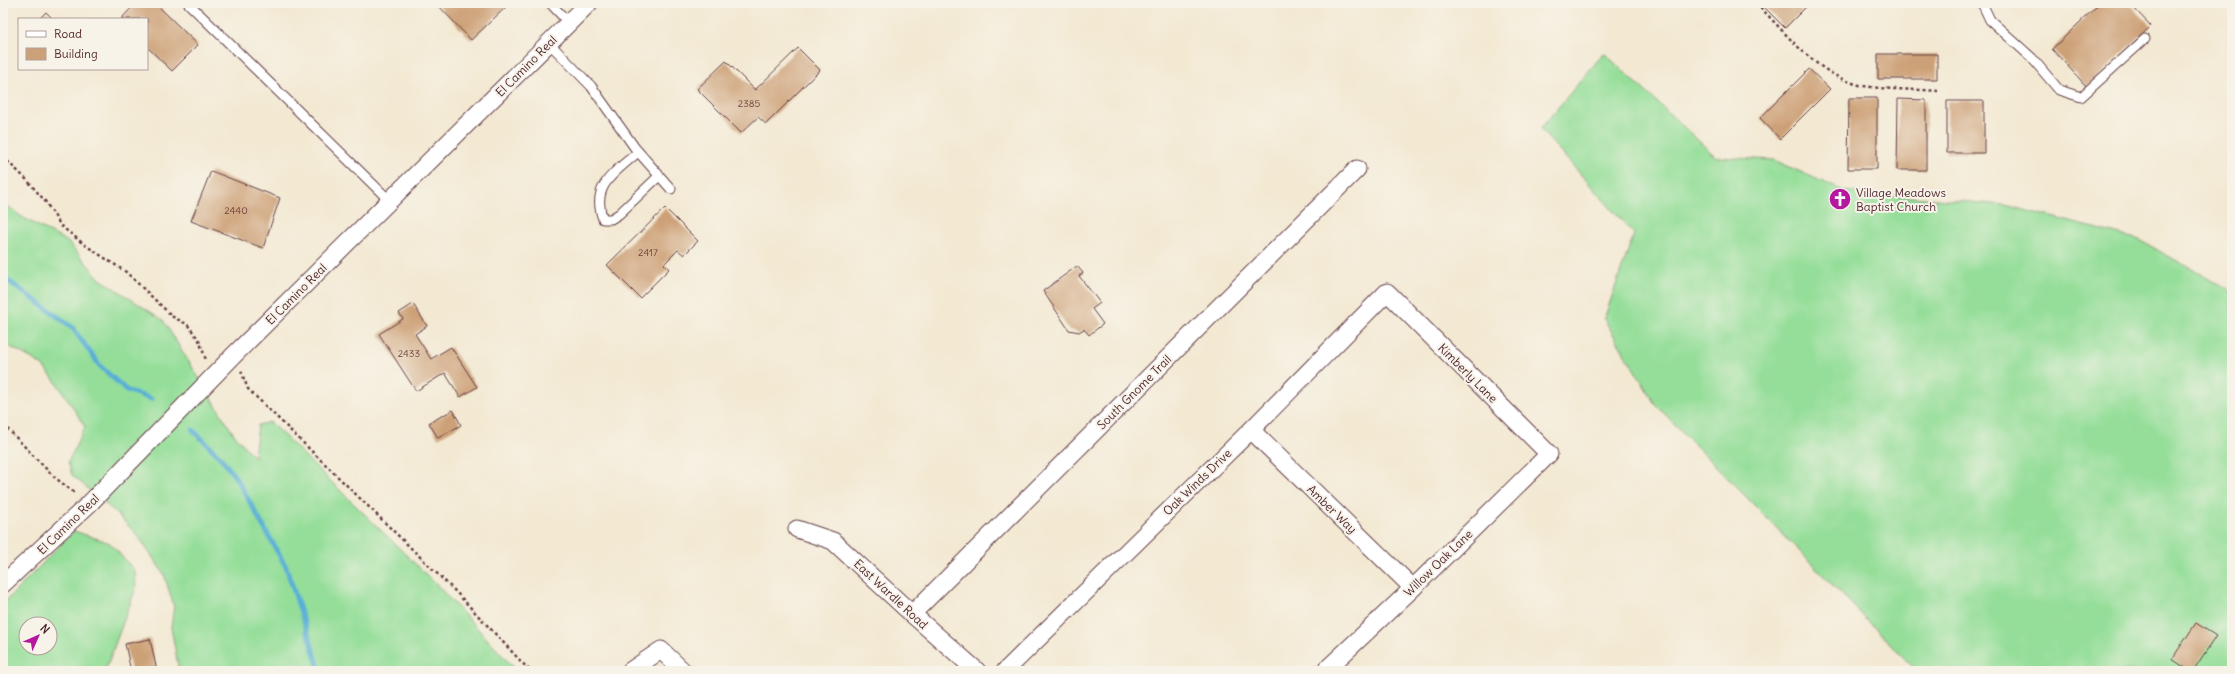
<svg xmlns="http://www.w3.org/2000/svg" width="2235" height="674" viewBox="0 0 2235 674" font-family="Delius,sans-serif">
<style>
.grass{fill:#94de99;stroke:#6f7e62;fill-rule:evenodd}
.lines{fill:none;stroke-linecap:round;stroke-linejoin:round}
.stream{stroke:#59afd5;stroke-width:5}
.building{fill:#cda178}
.service-casing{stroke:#633d44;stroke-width:11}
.minor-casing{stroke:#633d44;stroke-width:19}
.path{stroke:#633d44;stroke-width:2.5;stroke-dasharray:3 3;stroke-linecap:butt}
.service{stroke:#fff;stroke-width:9}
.minor{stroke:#fff;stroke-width:17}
.labels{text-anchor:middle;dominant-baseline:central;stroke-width:4;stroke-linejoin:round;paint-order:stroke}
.number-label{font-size:10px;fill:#6b403e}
.street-label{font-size:12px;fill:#4a1f2b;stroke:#f7f3e8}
.poi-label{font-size:12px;fill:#4a1f2b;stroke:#f7f3e8;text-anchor:start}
</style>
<rect width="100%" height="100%" fill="#f7f3e8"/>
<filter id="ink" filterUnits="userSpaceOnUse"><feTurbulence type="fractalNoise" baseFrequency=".025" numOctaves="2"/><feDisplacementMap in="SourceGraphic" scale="8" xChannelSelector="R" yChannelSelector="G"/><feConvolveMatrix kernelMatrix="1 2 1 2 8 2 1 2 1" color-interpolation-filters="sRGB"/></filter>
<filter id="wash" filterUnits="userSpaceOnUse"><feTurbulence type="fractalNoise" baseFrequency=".012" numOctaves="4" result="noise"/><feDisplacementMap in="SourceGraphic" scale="16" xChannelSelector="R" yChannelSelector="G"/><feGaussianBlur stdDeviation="0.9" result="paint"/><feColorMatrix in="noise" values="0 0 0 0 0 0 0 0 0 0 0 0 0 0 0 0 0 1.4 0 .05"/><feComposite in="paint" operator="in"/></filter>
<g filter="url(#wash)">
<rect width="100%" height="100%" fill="#f3e9d3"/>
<path class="grass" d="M1604,53L1716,157L1774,160L1843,191L2005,205L2140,240L2232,292V671H1917L1655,404L1604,319L1634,234L1540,129Z
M3,203L22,217L68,242L100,279L163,320L233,433L254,457L258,425L270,422L435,583L517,671H179L171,627L174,607L164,574L138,536L115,512L72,475L68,462L85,427C76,412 53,374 40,364C28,355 15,351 3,342Z
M74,531L110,543L135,571L136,588L105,671H3V604ZM26,624H50V648H26Z"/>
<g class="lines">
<path class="stream" d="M3,277L72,327L100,366L126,390L151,399
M193,430L221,458L238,481L286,567L320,671"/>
</g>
<g id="blocks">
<path class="building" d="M136,3H155L198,45L172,71L147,47V19H121Z
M436,3H504L507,6L471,40Z
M1760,3H1810L1785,28Z
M2100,3H2129L2151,26L2087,87L2052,49Z
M46,12L53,19H39Z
M798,48L820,70L766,124L758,117L741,133L697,89L726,61L755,90Z
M1878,54H1937V79H1878Z
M1809,69L1830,89L1780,139L1760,118Z
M1849,98H1877V169H1848Z
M1898,99L1926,100V170H1897Z
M1947,101H1984V153H1947Z
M211,171L280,198L263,248L191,221Z
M665,208L698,241L684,255L678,250L664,264L669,269L640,298L607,265Z
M1077,266L1083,273L1079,276L1100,303L1092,309L1103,324L1089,335L1084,329L1079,332L1069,330L1043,291Z
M413,304L427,326L415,334L431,359L451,347L477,387L460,397L445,373L416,391L379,334L403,319L399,313Z
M453,410L461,425L438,438L429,423Z
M2196,623L2216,636L2193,671H2190L2172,659Z
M150,639L157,671H131L125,644Z"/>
</g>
</g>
<g filter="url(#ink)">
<use href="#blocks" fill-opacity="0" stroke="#633d44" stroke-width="1"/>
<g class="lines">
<g class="service-casing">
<path id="service" d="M188,3L390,201
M550,3L569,23
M1982,3L1990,20L2032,58L2059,90L2081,97L2145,39
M549,43L591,86L635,148L671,189
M638,152C616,172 590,185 603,219H611L619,214L659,176"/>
</g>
<g class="minor-casing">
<path id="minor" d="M1251,430L1413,588
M797,529L833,541L912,614L977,671
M3,584L89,504L234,355L589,3
M912,614L1357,169
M630,671L661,650L683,671
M1005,671L1251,430L1387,292L1549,454L1413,588L1325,671"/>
</g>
<path class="path" d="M1756,3C1787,34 1818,77 1864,86C1887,90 1914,89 1938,91
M3,157L26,179L45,201L61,226L85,245L126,272L173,317L187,324L199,340L206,360
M241,371L248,389L456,592L530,671
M3,424L53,476L76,494"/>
<use href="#service" class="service"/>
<use href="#minor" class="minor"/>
</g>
</g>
<defs>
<g id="church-disc" transform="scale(1.15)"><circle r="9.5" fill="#b5179e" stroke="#f7f3e8"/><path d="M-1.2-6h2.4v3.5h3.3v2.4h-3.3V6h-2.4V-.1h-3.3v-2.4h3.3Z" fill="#fff"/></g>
</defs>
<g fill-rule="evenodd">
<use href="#church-disc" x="1840" y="199"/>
</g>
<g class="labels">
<g class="number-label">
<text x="749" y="103">2385</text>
<text x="236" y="210">2440</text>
<text x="648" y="252">2417</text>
<text x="409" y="353">2433</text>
</g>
<g class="street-label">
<text transform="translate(526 66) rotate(-45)">El Camino Real</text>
<text transform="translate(296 294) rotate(-45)">El Camino Real</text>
<text transform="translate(1468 373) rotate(45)">Kimberly Lane</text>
<text transform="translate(1134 392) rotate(-45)">South Gnome Trail</text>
<text transform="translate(1197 482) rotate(-44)">Oak Winds Drive</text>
<text transform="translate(1332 509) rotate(44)">Amber Way</text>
<text transform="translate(68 524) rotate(-44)">El Camino Real</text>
<text transform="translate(1438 563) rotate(-44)">Willow Oak Lane</text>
<text transform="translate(891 594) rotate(43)">East Wardle Road</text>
</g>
<g class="poi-label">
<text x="1856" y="192">Village Meadows<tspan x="1856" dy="14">Baptist Church</tspan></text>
</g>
</g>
<rect width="2235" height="674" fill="none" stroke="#f7f3e8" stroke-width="16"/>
<rect x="18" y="18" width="130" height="52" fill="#f7f3e8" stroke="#b29e9c"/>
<rect x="26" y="31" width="20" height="6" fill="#ffffff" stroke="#b29e9c"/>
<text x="54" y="38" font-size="12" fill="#4a1f2b">Road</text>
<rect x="26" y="48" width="20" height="12" fill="#cda178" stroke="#b29e9c"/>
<text x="54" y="58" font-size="12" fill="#4a1f2b">Building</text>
<g transform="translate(38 636) rotate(45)"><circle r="19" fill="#f7f3e8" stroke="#b29e9c"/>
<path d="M0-3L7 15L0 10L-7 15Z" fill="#b5179e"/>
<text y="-6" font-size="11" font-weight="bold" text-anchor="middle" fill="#4a1f2b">N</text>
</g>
</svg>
